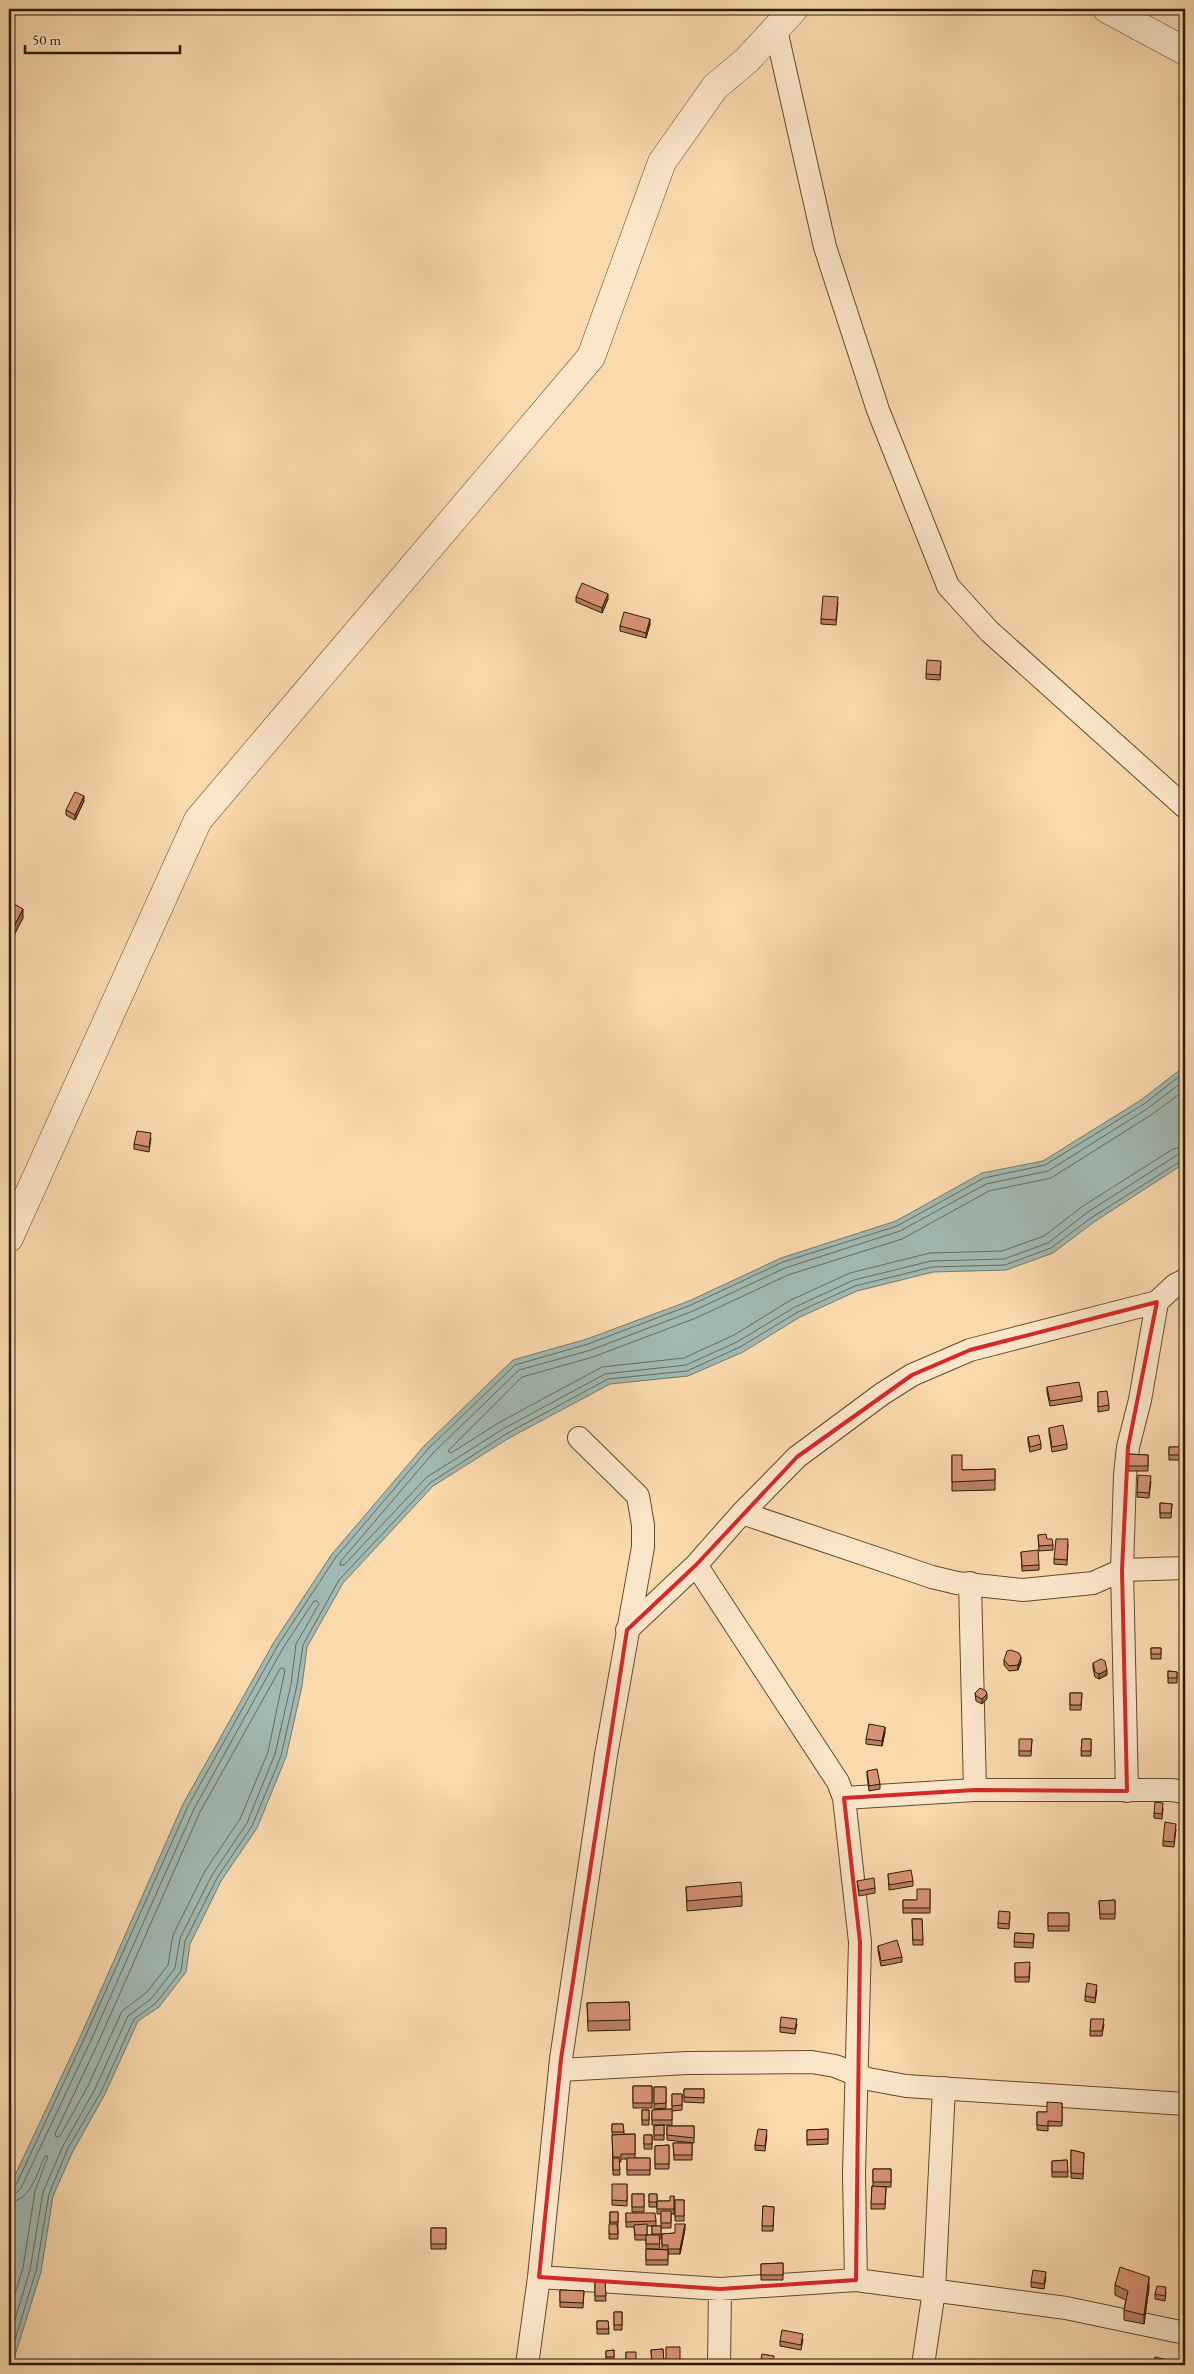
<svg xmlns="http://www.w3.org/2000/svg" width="1194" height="2374" viewBox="0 0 1194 2374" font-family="'EB Garamond',serif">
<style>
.water{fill:#a1b9b2;stroke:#73796b}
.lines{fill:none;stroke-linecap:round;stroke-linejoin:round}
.shore{stroke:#676a59;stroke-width:1}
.minor-casing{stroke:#604a2b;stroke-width:24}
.tertiary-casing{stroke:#604a2b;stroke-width:29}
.minor{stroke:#fce6ca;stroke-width:22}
.tertiary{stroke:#fce6ca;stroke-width:28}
.wall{fill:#b87e64;stroke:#2d1a00}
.shaded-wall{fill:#966651;stroke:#2d1a00}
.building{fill:#d69274;stroke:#2d1a00}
.marked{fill:none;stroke:#d62828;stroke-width:4;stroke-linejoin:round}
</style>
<rect width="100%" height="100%" fill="#fad9ad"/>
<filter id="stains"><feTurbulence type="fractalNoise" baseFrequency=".004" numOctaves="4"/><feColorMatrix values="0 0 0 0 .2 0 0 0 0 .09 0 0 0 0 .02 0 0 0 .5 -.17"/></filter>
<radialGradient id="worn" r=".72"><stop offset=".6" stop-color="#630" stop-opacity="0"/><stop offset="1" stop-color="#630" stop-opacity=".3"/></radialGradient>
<path class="water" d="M1185,1066V1163L1094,1222L1053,1253L1006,1270L933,1272L857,1291L800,1317L743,1352L688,1376L610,1384L509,1438L433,1486L343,1583L307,1647L302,1686L286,1757L257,1828L221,1881L190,1944L186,1972L159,2007L138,2021L105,2094L73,2151L53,2196L41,2272L12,2365H9V2188L81,2035L183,1804L274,1642L332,1554L424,1446L513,1360L587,1339L689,1301L781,1258L896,1221L982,1173L1043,1161L1141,1100Z"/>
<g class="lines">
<path class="shore" d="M1185,1080L1147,1109L1048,1171L986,1184L900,1231L785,1268L693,1311L591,1350L519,1370L433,1453L341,1561L340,1565H344L427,1477L503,1429L605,1374L686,1365L737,1342L795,1307L854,1280L931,1261L1004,1259L1048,1243L1088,1212L1177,1155L1185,1154
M1185,1090L1151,1115L1051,1178L989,1191L902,1239L788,1275L696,1318L593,1357L522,1377L448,1451L451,1453L500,1422L602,1367L684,1358L734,1335L791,1300L850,1273L930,1253L1002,1251L1044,1236L1083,1206L1173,1149L1185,1146
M283,1668L285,1670L268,1752L240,1819L205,1871L173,1935L168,1965L146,1993L122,2011L88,2086L60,2136L56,2137L55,2134L98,2043L200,1812L280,1669Z
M9,2189L16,2185L85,2037L188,1806L278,1645L336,1557L428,1449L515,1365L588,1344L691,1305L783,1262L897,1226L984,1178L1045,1165L1144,1104L1185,1072
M9,2195L16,2193L21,2188L91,2040L194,1809L283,1648L314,1601H317L319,1604L296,1644L291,1684L275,1754L247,1823L212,1875L180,1938L175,1968L151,1999L128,2016L95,2089L63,2146L43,2192L30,2270L9,2339
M9,2202C30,2202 37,2173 45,2156H48L35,2191L23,2268L9,2314
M9,2359L36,2271L49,2194L68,2148L101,2092L134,2019L156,2003L181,1971L185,1941L217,1878L252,1826L281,1756L297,1685L303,1645L339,1580L430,1483L506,1434L608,1379L687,1371L740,1347L798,1312L855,1286L932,1267L1005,1265L1051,1248L1091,1218L1181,1161L1185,1160"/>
<g class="minor-casing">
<path id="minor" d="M776,30L825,247L878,410L948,586L989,631L1185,807
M742,1513L932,1577L957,1583L1023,1590L1093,1583L1122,1570L1185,1568
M696,1565L838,1782L844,1798L860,1942L854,2174L856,2280
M970,1583L975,1790
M627,1630L696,1565L742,1513L797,1457L882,1394L912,1375L970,1350L1157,1302L1175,1285L1185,1280
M1127,1791L1122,1570L1125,1475L1128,1447L1140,1400L1157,1302
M844,1798L975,1790H1171L1185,1792
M560,2070L687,2063L812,2062L835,2066L868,2079L906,2086L1185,2104
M539,2277L720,2289L856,2280L1066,2308L1185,2333
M527,2365L539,2277L561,2059L606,1755L643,1547V1525L638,1496L579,1438
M719,2365L720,2289
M923,2365L934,2291L944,2088"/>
</g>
<g class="tertiary-casing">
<path id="tertiary" d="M1107,9L1185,51
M9,1238L198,820L591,357L662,162L715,87L747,60L794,9"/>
</g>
<use href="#minor" class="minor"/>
<use href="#tertiary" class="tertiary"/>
</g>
<path class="wall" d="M576,597L608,599L602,613L576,602Z
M838,602L836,625L821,624V619Z
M650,624L646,638L620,631V626Z
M941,666L940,680L926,679V674Z
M84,801L75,820L66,815V810Z
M151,1138L149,1152L134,1149V1144Z
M1047,1387L1082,1396V1401L1050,1406L1047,1392Z
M1098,1392L1109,1405V1410L1098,1412Z
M1049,1428L1067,1444V1449L1052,1452L1049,1433Z
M1028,1437L1041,1444V1449L1030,1452L1028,1442Z
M1169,1447H1180V1460H1169Z
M1128,1454L1148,1455V1471H1127Z
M952,1455L962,1470L995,1469V1490L952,1491Z
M1151,1481L1149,1498L1137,1497V1492Z
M1160,1503L1172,1504L1171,1518H1160Z
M1038,1535L1047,1539L1053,1545V1550L1039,1551Z
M1068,1544L1067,1565L1054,1564V1559Z
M1021,1552L1039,1565V1570L1022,1571Z
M1151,1648H1161V1659H1151Z
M1004,1660L1021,1662L1018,1670L1009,1671L1004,1665Z
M1093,1663L1107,1675L1099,1679L1095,1677L1093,1668Z
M1168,1671L1177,1672V1683H1168Z
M975,1693L987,1699L982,1704L976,1701Z
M1070,1693H1082L1081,1710H1070Z
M885,1732L882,1746L866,1744V1739Z
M1032,1739L1031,1756H1019V1751Z
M1082,1739H1091V1756H1081Z
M867,1771L880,1784V1789L869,1791L867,1776Z
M1163,1808L1162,1819L1154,1818V1813Z
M1176,1829L1174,1847L1163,1846V1841Z
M888,1874L913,1881V1886L889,1890Z
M857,1881L875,1888V1893L859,1896Z
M686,1887L742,1896V1906L687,1911Z
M930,1889V1913H903V1900H917Z
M1115,1900V1919H1100L1099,1901Z
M1048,1913H1069V1931H1048Z
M1010,1916L1009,1929L998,1928V1923Z
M912,1919H922L923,1945H913Z
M1015,1933L1034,1934L1033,1948L1014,1947Z
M878,1946L902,1957V1962L881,1966L878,1951Z
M1015,1963L1030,1967L1029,1982H1015Z
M1097,1990L1095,2003L1085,2001V1996Z
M629,2002L630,2030L588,2031L587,2003Z
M1091,2019L1104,2024L1102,2036H1090Z
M797,2024L795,2034L780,2032V2027Z
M633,2086H652V2108H633Z
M654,2087H666V2108L654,2109Z
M684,2089H704V2103L684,2102Z
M672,2094H682V2110L672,2111V2125H652V2110L672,2109Z
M1062,2103V2126H1048V2131L1037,2130V2112H1047Z
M642,2110H649V2125H642Z
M612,2124H623L624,2134H635V2158H650V2175H627V2159H621V2162H619L620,2175H613Z
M664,2125V2140H654V2126Z
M667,2126H694V2143L667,2140Z
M828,2129V2144L807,2145V2130Z
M1185,2134V2150H1183V2145Z
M644,2135H652V2149H644Z
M767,2135L765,2151L755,2150V2145Z
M673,2143H692V2160H674Z
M669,2145V2169H655V2146Z
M1071,2150L1084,2153L1083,2179L1071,2178Z
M1067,2160L1068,2177H1052V2161Z
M873,2169H891V2187H880H886L885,2209H871L872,2186L873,2187Z
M627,2184V2206L612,2205V2200Z
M632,2194H644V2212H632Z
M649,2194H657V2207H649Z
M674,2196V2214H671V2228H661V2239H659L660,2249H646V2240H635L634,2227H626V2213L656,2221V2226H647V2235H652V2226H661V2214H657V2201H670Z
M675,2200H684V2221H675Z
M763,2206L774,2207L773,2231H762Z
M610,2212H618V2239H609Z
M431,2228H446V2249H431Z
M685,2229L680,2254H668V2250H662V2234L675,2233Z
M646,2249L668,2250V2265H646Z
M783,2263V2280H761V2264Z
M1046,2277L1044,2289L1031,2287V2282Z
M595,2281H605L606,2301H595Z
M1115,2285L1149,2287L1144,2324L1124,2320V2310L1126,2300L1115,2295Z
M560,2290L584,2291L583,2308L560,2307Z
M1166,2292L1165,2301L1155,2299V2294Z
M614,2312H622V2330H614Z
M597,2321H608L609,2334H597Z
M803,2339L801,2350L780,2346V2341Z
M663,2349L664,2365H652L651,2350Z
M614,2350V2362H606V2351Z
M626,2352L636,2362V2365H626Z"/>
<path class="shaded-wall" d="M608,594V599L602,613V608Z
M650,619V624L646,638V633Z
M84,796V801L75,820V815Z
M23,909V918L9,945V936Z
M1021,1657V1662L1018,1670V1665Z
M1107,1670V1675L1099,1679V1674Z
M987,1694V1699L982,1704V1699Z
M885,1727V1732L882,1746V1741Z
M685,2224V2229L680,2254V2249Z
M1149,2277V2287L1144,2324V2315Z"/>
<path class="building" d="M582,583L608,594L602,608L576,597Z
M823,596L838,597L836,620L821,619Z
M624,612L650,619L646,633L620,626Z
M927,660L941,661L940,675L926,674Z
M75,792L84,796L75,815L66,810Z
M9,901L23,909L9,936Z
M137,1131L151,1133L149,1147L134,1144Z
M1079,1382L1082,1396L1050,1401L1047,1387Z
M1107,1391L1109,1405L1098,1407V1392Z
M1063,1425L1067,1444L1052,1447L1049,1428Z
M1039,1435L1041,1444L1030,1447L1028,1437Z
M1169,1447H1180V1455H1169Z
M1128,1454L1148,1455V1466H1127Z
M952,1455H962V1470L995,1469V1480L952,1482Z
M1138,1475L1151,1476L1149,1493L1137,1492Z
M1160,1503L1172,1504L1171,1513H1160Z
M1046,1534L1047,1539H1052L1053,1545L1039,1546L1038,1535Z
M1056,1539H1068L1067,1560L1054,1559Z
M1038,1550L1039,1565L1022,1566L1021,1552Z
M1151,1648H1161V1654H1151Z
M1011,1650L1019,1653L1021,1657L1018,1665L1009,1666L1004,1660L1007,1651Z
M1101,1659L1105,1661L1107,1670L1099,1674L1095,1672L1093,1663Z
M1168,1671L1177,1672V1678H1168Z
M980,1688L986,1691L987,1694L982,1699L976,1696L975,1693Z
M1070,1693H1082L1081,1705H1070Z
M869,1724L885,1727L882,1741L866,1739Z
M1019,1739H1032L1031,1751H1019Z
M1082,1739H1091V1751H1081Z
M877,1769L880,1784L869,1786L867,1771Z
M1155,1802L1163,1803L1162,1814L1154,1813Z
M1165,1822L1176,1824L1174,1842L1163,1841Z
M911,1870L913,1881L889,1885L888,1874Z
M874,1878L875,1888L859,1891L857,1881Z
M741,1882L742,1896L687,1901L686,1887Z
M917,1889H930V1908H903V1900H917Z
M1115,1900V1914H1100L1099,1901Z
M999,1911L1010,1912L1009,1924L998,1923Z
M1048,1913H1069V1926H1048Z
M912,1919H922L923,1940H913Z
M1015,1933L1034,1934L1033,1943L1014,1942Z
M897,1940L902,1957L881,1961L878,1946Z
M1030,1962L1029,1977H1015V1963Z
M1087,1983L1097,1985L1095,1998L1085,1996Z
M629,2002L630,2020L588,2021L587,2003Z
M781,2017L797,2019L795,2029L780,2027Z
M1091,2019H1104L1102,2031H1090Z
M633,2086H652V2103H633Z
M654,2087H666V2103L654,2104Z
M684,2089H704V2098L684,2097Z
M672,2094H682V2105L672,2106Z
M1047,2102L1062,2103V2122L1048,2121V2126L1037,2125V2112H1047Z
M672,2109V2120H652V2110Z
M642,2110H649V2120H642Z
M612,2124H623L624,2132H612Z
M664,2125V2135H654V2126Z
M667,2126H694V2138L667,2135Z
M758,2129L767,2130L765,2146L755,2145Z
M828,2129V2139L807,2140V2130Z
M635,2134V2154H621V2157H613L612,2135Z
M1185,2134V2145H1183Z
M644,2135H652V2144H644Z
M673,2143H692V2155H674Z
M669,2145V2164H655V2146Z
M1071,2150L1084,2153L1083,2174L1071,2173Z
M613,2158H619L620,2170H613Z
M627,2158H650V2170H627Z
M1067,2160L1068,2172H1052V2161Z
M873,2169H891V2182H873Z
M612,2184H627V2201L612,2200Z
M872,2186L886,2187L885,2204H871Z
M632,2194H644V2207H632Z
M649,2194H657V2202H649Z
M670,2196H674V2209H657V2201H670Z
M675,2200H684V2216H675Z
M763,2206L774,2207L773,2226H762Z
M661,2211H671V2223H661Z
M610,2212H618V2222H610Z
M626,2213H655L656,2221L626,2222Z
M609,2224H617L618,2234H609Z
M647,2224V2235H635L634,2225Z
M675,2224H685L680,2249H668V2245H662V2234L675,2233Z
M652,2226H661V2234H652Z
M431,2228H446V2244H431Z
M646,2235H659L660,2244H646Z
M646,2249L668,2250V2260H646Z
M783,2263V2275H761V2264Z
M1120,2267L1149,2277L1144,2315L1124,2310L1128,2291L1115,2285Z
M1033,2270L1046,2272L1044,2284L1031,2282Z
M595,2281H605L606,2296H595Z
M1157,2286L1166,2287L1165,2296L1155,2294Z
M560,2290L584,2291L583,2303L560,2302Z
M614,2312H622V2325H614Z
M597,2321H608L609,2329H597Z
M782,2330L803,2334L801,2345L780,2341Z
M666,2347H680V2365H666Z
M663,2349L664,2362L652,2363L651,2350Z
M614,2350V2357H606V2351Z
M626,2352H636V2362H626Z
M762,2354L774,2356L773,2365H760Z
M1155,2357L1164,2359L1162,2365H1153Z
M728,2364L750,2365H728Z"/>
<path class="marked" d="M1157,1302L1128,1447L1122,1570L1127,1791L975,1790L844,1798L860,1942L856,2280L720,2289L539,2277L561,2059L627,1630L696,1565L797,1457L912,1375L970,1350Z"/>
<rect width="1194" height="2374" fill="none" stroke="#fad9ad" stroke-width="30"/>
<rect x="10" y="10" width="1174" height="2354" fill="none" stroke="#2d1a00" stroke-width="2.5"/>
<rect x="15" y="15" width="1164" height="2344" fill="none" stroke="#2d1a00"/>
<path d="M25 45v8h155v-8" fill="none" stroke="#2d1a00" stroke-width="2.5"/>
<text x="32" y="45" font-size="15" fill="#2d1a00" stroke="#fce6ca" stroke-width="4" paint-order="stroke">50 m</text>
<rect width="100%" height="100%" filter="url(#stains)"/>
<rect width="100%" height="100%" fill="url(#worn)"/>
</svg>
